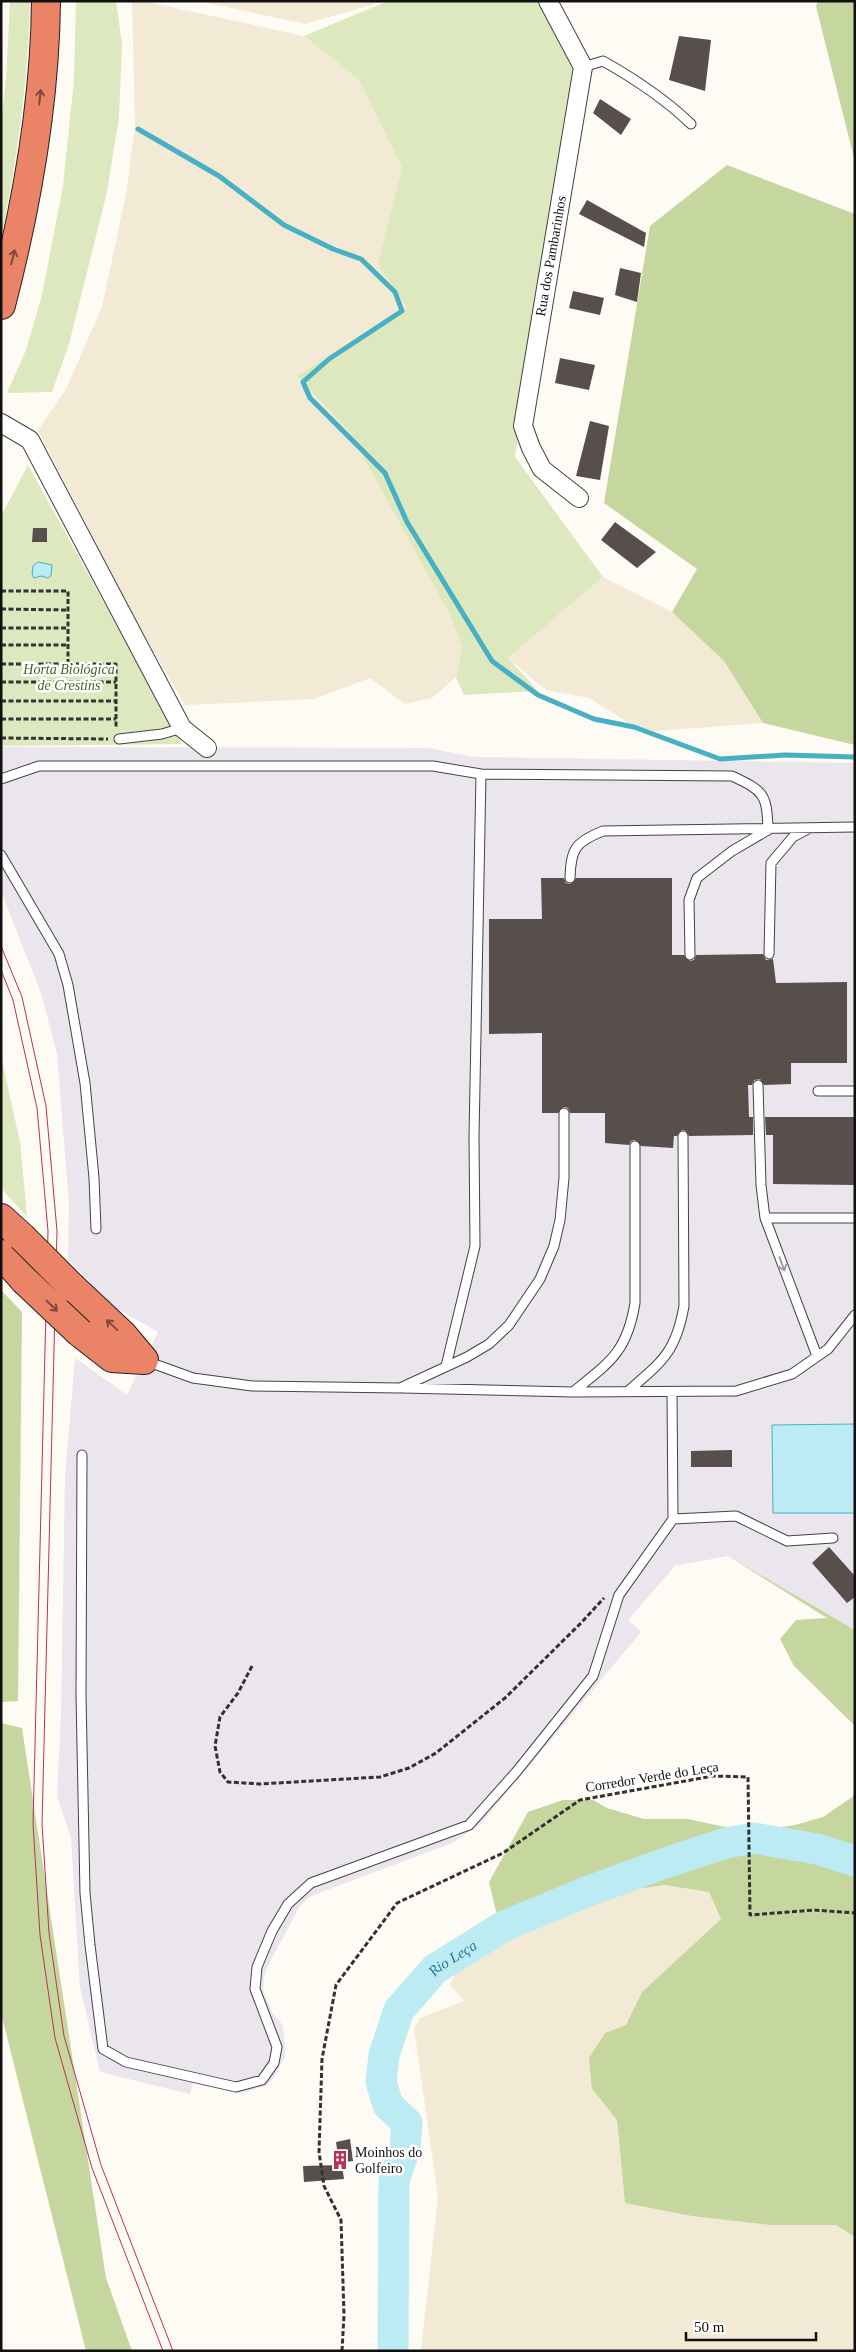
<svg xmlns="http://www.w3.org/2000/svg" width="856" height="2352" viewBox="0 0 856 2352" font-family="Georgia,serif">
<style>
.industrial{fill:#ebe6ee}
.farmland{fill:#f3ead5}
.green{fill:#dde8bf}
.forest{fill:#c5d79f}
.water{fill:#bcebf3;stroke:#47b0c5}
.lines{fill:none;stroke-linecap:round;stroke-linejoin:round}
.stream{stroke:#47b0c5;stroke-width:5}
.river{stroke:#bcebf3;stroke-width:31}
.building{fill:#584f4d}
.lane-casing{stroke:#434343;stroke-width:11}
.street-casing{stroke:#434343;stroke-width:20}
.highway-casing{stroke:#212121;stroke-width:30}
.path{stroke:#323232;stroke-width:3;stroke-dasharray:5 2.5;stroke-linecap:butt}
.lane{stroke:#fff;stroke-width:9}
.street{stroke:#fff;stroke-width:18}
.highway{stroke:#eb8466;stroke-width:28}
.tram{stroke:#b93056;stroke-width:1}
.highway-bridge-casing{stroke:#212121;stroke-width:30;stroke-linecap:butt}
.highway-bridge{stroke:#eb8466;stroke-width:28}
.oneway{stroke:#7e4a3b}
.oneway2{stroke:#9f9f9f}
.labels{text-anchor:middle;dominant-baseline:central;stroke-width:5;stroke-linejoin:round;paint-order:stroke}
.street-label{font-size:14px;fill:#101010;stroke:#fff}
.park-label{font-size:14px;font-style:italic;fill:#406524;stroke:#fff}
.poi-label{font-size:14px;fill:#101010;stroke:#fff;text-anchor:start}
.water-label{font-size:15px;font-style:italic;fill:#1f7c95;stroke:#fff}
</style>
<rect width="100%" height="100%" fill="#fefaf4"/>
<path class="industrial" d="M1,747L428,748L474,757L855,763V1630L728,1556L675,1566L628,1620L641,1632L480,1825L452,1843L311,1896L300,1906L272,1958L265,1973L263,1989L272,2012L282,2024L284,2035L285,2057L273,2079L265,2086L246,2092L237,2093L193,2083L190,2094L100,2072L80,1987L71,1838L57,1796L61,1716L65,1476L75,1358L127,1395L158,1332L114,1307L68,1259L69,1204L57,1054L41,993L1,891Z"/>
<path class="farmland" d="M132,1H143L304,36L359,80L402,168L378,264L407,308L296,376L349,431L451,617L462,648L456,677L432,698L405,704L370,678L314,699L185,705L130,610L38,430L66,389L102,307L126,194L135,127Z
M199,1H385L305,24Z
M603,577L672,612L724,661L763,723L643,732L589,698L546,690L508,658Z
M664,1885L709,1892L721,1919L642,1992L626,2025L605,2033L592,2089L617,2120L625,2202L771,2225H836L855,2237V2351H421L438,2196L414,2028L420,2018L464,2001L450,1985L454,1976L478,1943L534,1928L597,1895Z"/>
<path class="green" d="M10,1H30C28,82 17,160 1,239V122L6,80Z
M76,1H116L122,44L119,117L107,192L69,344L52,392L7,393L26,350L42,295L63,186L74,80Z
M388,1H542L573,69L515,457L603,577L508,658L538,691L464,695L456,677L462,648L451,617L349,431L296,376L407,308L378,264L402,168L359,80L304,36Z
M28,465L182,744L1,746V516Z
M1,1056L20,1142L27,1217L1,1188Z"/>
<path class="forest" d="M818,1H855V162L816,6Z
M727,165L855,214V745L763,723L724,661L672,612L697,569L604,503L650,226Z
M1,1290L22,1312L18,1701L1,1702Z
M728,1556L855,1630V1726L794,1666L780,1639L796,1620L827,1618Z
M1,1723L22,1728L106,2278L132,2351H86L1,2013Z
M855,1795V2237L836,2225H771L692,2216L625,2203L617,2120L592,2089L589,2058L605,2033L626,2025L642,1992L721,1919L709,1892L664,1885L597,1895L534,1928L502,1937L489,1882L528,1812L563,1800H593L607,1808L644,1819H688L748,1832L795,1825L823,1817Z"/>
<path class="water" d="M38,562L52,565L51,576L48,578L41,576L34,578L32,574L33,566Z
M855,1424V1513H773L772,1425Z"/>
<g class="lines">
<path class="stream" d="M138,129L219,176L284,225L333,249L361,259L395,292L402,311L329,359L303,382L310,398L385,473L407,522L492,661L538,695L594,719L634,727L720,759L785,755L855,757"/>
<path class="river" id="s1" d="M393,2351L394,2181L405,2148L407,2123L388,2105L381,2082L384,2055L399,2010L435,1969L504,1926L589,1891L665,1863L726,1843L754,1838L817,1849L855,1861"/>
</g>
<path class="building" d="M679,36L711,40L705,91L669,80Z
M600,99L631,119L621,135L593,113Z
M587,200L646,233L644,247L579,214Z
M620,268L641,273L637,302L615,295Z
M573,291L604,298L600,315L569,308Z
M560,358L595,365L589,390L555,383Z
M590,421L609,426L600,480L576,476Z
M615,522L656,552L637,568L601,540Z
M33,528H47V542H32Z
M541,878H564L566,883L570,884L576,878H672V955H684L690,961L694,960L696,955L763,954L766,960L773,959L776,983L847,982V1063H791V1084L764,1085L760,1079L754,1080L752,1085H748L749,1117H753V1135L689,1136L686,1131L682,1130L677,1136H674L673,1148L641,1146L635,1140L631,1141L629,1145L605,1143V1113H570L568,1108L564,1107L558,1113H542V1033L489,1034V919H542Z
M765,1117H855V1185L773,1184V1135H766Z
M732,1450V1467H691V1451Z
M829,1547L855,1576V1597L847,1603L812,1563Z
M350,2139L353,2161L339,2163L336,2142Z
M342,2165L344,2179L304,2182L303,2166Z"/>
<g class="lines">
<g class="lane-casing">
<path id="lane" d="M583,67L603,61C635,79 664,98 691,124
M119,739L162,734L182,728
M1,779L39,766H433L481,774L732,776C764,791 767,794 768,830L732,851L697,878L689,900L690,955
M1,855L59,954L68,985L85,1083L94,1178L96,1229
M570,878C571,849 575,842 603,831L855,827
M769,954L771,863L793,837L808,829
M758,1085L761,1185L765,1218L817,1356
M818,1091H855
M765,1218H855
M146,1361L193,1378L252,1386L400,1388L467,1357L489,1344L509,1325L540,1279L554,1246L560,1220L564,1178V1113
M446,1366L475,1246L474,1137L481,774
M402,1388L573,1392L736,1391L792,1374L828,1349L855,1315
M628,1391C662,1362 676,1352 684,1306L683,1136
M573,1392C610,1362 627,1352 635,1303V1146
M82,1455L81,1696L85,1893L90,1945L103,2049L126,2062L236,2087L262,2080L274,2063L277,2047L255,1989L257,1967L272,1931L288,1904L311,1883L469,1825L517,1771L593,1676L619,1595L673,1519L672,1392
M673,1519L736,1516L787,1541L833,1538"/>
</g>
<g class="street-casing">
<path id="street" d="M548,1L583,67L523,426L531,448L542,469L579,498
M1,423L30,440L182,728L207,748"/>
</g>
<g class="highway-casing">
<path id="highway" d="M1,305C27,205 45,104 46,1
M1,1218L22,1237
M1,1254L24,1280
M73,1288L123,1335L144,1360
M80,1333L112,1358L144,1360"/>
</g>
<path class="path" d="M1,591H68V664
M1,609L68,610
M1,628H68
M1,645H68
M1,664H116V729
M1,682H116
M1,701H116
M1,719H116
M1,738L108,739
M252,1666L238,1693L220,1717L215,1746L220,1772L228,1782L260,1784L380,1777L409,1768L436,1753L505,1698L581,1623L604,1598
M342,2351L344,2315L341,2220L324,2186L319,2152L322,2059L336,1985L397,1903L503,1853L580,1800L713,1776L748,1777L750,1915L814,1910L855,1913"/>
<use href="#lane" class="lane"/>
<use href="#street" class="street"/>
<use href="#highway" class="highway"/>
<path class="tram" d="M1,946L22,997L46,1106L57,1231L42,1824L49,1933L64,2036L101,2165L173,2351
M1,970L13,1000L37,1108L48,1231L33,1824L40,1935L55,2038L92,2168L163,2351"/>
<g class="highway-bridge-casing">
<path id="highway-bridge" d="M22,1237L73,1288
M24,1280L80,1333"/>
</g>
<use href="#highway-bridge" class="highway-bridge"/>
</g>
<defs><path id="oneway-shaft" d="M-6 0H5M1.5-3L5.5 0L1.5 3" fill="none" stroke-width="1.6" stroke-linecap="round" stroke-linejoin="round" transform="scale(1.25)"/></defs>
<g class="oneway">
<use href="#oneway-shaft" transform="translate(40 97) rotate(-84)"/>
<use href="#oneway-shaft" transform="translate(13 257) rotate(-76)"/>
<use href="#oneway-shaft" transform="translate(52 1306) rotate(44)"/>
<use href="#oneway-shaft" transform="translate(112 1325) rotate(-137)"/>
</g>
<use class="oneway2" href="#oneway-shaft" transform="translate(782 1264) rotate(70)"/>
<defs>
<g id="building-bare" transform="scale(1.5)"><path d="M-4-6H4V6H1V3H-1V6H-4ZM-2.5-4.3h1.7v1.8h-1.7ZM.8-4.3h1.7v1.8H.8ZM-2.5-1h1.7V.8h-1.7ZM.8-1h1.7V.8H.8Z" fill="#b93056" stroke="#fff" stroke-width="2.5" paint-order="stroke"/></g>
</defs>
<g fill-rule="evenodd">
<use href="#building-bare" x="340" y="2160"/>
</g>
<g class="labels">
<g class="street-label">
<text transform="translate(551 256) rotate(-80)">Rua dos Pambarinhos</text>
<text transform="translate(652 1777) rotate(-9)">Corredor Verde do Leça</text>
</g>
<g class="park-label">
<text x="69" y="669">Horta Biológica<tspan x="69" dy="16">de Crestins</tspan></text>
</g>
<g class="poi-label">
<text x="355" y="2152">Moinhos do<tspan x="355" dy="16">Golfeiro</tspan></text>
</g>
<g class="water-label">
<text stroke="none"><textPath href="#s1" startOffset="430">Rio Leça</textPath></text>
</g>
</g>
<rect width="856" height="2352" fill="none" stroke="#101010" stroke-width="5"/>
<path d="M686 2332v8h130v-8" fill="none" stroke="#101010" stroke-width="2.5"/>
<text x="694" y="2332" font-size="15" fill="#101010" stroke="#ffffff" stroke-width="4" paint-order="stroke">50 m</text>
</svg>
